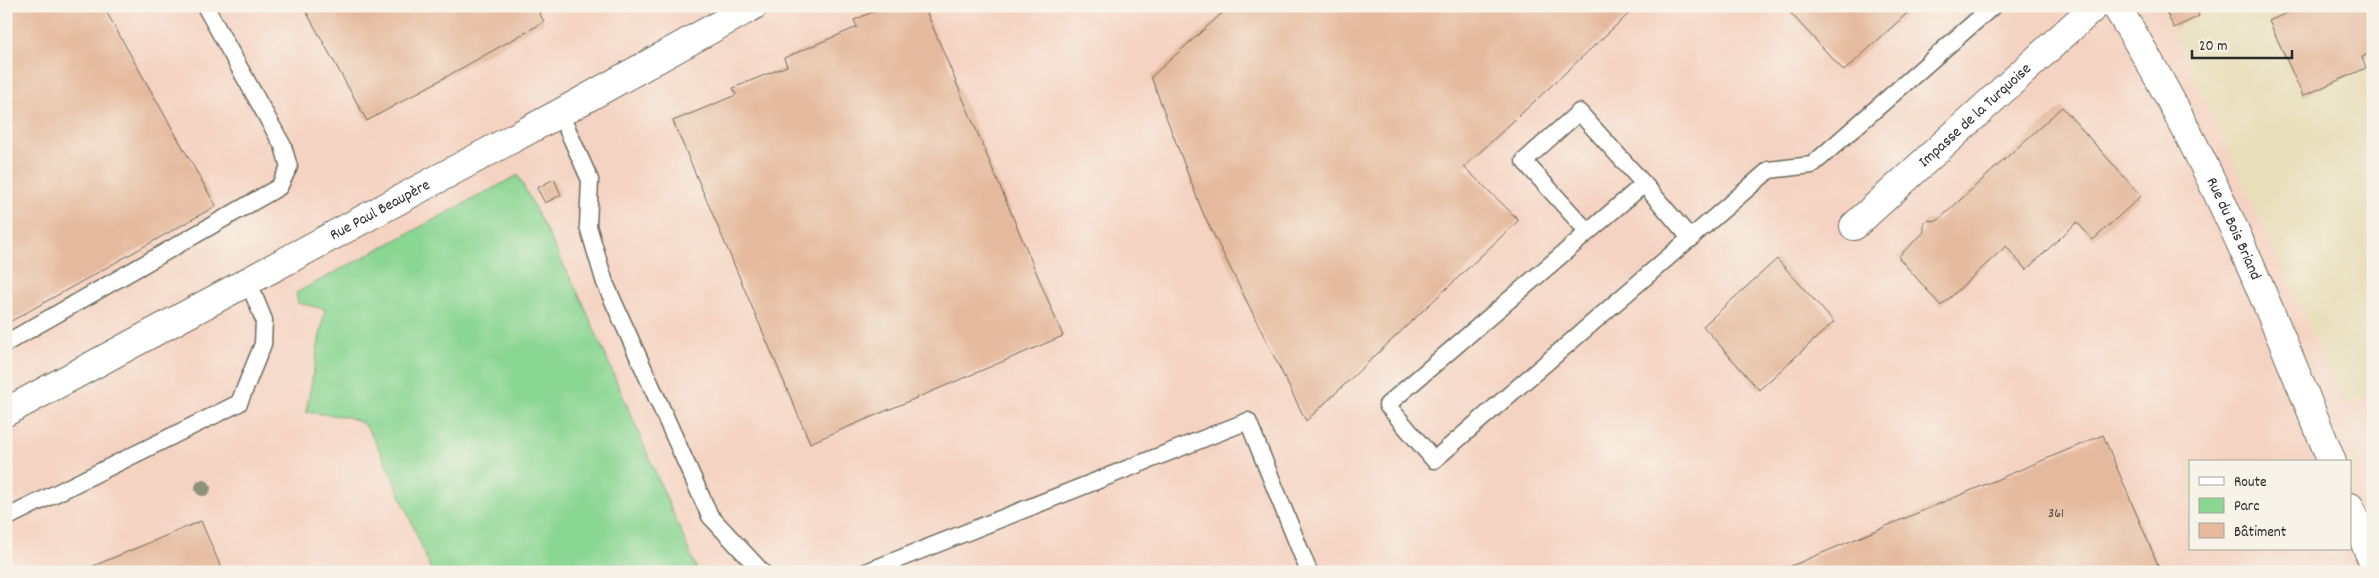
<svg xmlns="http://www.w3.org/2000/svg" width="2379" height="578" viewBox="0 0 2379 578" font-family="Dekko,sans-serif">
<style>
.built{fill:#f5d3c2;fill-rule:evenodd}
.green{fill:#8ad693;stroke:#5a805f}
.building{fill:#e5b99d}
.lines{fill:none;stroke-linecap:round;stroke-linejoin:round}
.lane-casing{stroke:#6d6a5d;stroke-width:19}
.street-casing{stroke:#6d6a5d;stroke-width:30}
.path{stroke:#6d6a5d;stroke-width:3;stroke-dasharray:4 4;stroke-linecap:butt}
.lane{stroke:#fff;stroke-width:16}
.street{stroke:#fff;stroke-width:28}
.tree{fill:#8d937a}
.labels{text-anchor:middle;dominant-baseline:central;stroke-width:4.5;stroke-linejoin:round;paint-order:stroke}
.number-label{font-size:14px;fill:#5a4e48}
.street-label{font-size:16px;fill:#2b2b2b;stroke:#f7f3e8}
</style>
<rect width="100%" height="100%" fill="#f7f3e8"/>
<filter id="ink" filterUnits="userSpaceOnUse"><feTurbulence type="fractalNoise" baseFrequency=".02" numOctaves="2"/><feDisplacementMap in="SourceGraphic" scale="10" xChannelSelector="R" yChannelSelector="G"/><feConvolveMatrix kernelMatrix="1 2 1 2 8 2 1 2 1" color-interpolation-filters="sRGB"/></filter>
<filter id="wash" filterUnits="userSpaceOnUse"><feTurbulence type="fractalNoise" baseFrequency=".0096" numOctaves="4" result="noise"/><feDisplacementMap in="SourceGraphic" scale="20" xChannelSelector="R" yChannelSelector="G"/><feGaussianBlur stdDeviation="1.12" result="paint"/><feColorMatrix in="noise" values="0 0 0 0 0 0 0 0 0 0 0 0 0 0 0 0 0 1.4 0 .05"/><feComposite in="paint" operator="in"/></filter>
<g filter="url(#wash)">
<rect width="100%" height="100%" fill="#e8deba"/>
<path class="built" d="M6,6H2159L2172,28L2345,405L2373,394V572H6ZM2190,462H2350V549H2190Z"/>
<path class="green" d="M518,175L583,303L698,572H432C422,549 377,432 362,423C347,414 324,415 306,412L325,309L298,303L296,293Z"/>
<g id="blocks">
<path class="building" d="M6,6H103L216,206L6,324Z
M303,6H536L544,22L367,121Z
M886,6H924L1063,336L810,443L673,121L736,95L733,88L787,66L784,58L857,27L854,20Z
M1230,6H1637L1464,167L1519,220L1306,421L1202,211L1151,77Z
M1784,6H1915L1844,71Z
M2163,6H2176L2185,10L2194,6L2199,16L2174,28Z
M2302,6H2373V52L2362,57L2366,68L2303,96L2269,21Z
M2062,107L2141,196L2093,240L2077,222L2026,270L2006,246L1941,306L1898,257L1924,232V222L1926,220L1937,221Z
M554,179L561,195L545,203L537,188Z
M1777,259L1834,322L1759,390L1703,326Z
M2103,435L2161,572H1777Z
M201,521L223,572H79Z"/>
</g>
</g>
<g filter="url(#ink)">
<use href="#blocks" fill-opacity="0" stroke="#6d6a5d" stroke-width="1"/>
<g class="lines">
<g class="lane-casing">
<path id="lane" d="M560,113L590,180L588,226L605,283L710,516L762,572
M1588,232L1524,161L1579,112L1644,184
M1691,239L1644,184L1387,405L1434,460L1769,170L1812,165L1993,6
M6,343L279,187L289,167L283,146L205,6
M6,518L239,403L263,344L264,320L248,281
M866,572L1248,421L1309,572"/>
</g>
<g class="street-casing">
<g id="street">
<path id="s1" d="M2116,6C2206,149 2269,306 2332,462"/>
<path id="s2" d="M1854,226L2095,6"/>
<path id="s3" d="M6,412L560,113L753,6"/>
<path d="M2350,507L2373,562"/>
</g>
</g>
<path class="path" d="M783,13L796,6"/>
<use href="#lane" class="lane"/>
<use href="#street" class="street"/>
</g>
<circle class="tree" cx="203" cy="488" r="8"/>
</g>
<g class="labels">
<g class="number-label">
<text x="2056" y="514">361</text>
</g>
<g class="street-label">
<text stroke="none"><textPath href="#s2" startOffset="164">Impasse de la Turquoise</textPath></text>
<text stroke="none"><textPath href="#s3" startOffset="425">Rue Paul Beaupère</textPath></text>
<text stroke="none"><textPath href="#s1" startOffset="252">Rue du Bois Briand</textPath></text>
</g>
</g>
<rect width="2379" height="578" fill="none" stroke="#f7f3e8" stroke-width="25"/>
<rect x="2189" y="460" width="162" height="90" fill="#f7f3e8" stroke="#a5a39c"/>
<rect x="2199" y="477" width="25" height="8" fill="#ffffff" stroke="#a5a39c"/>
<text x="2234" y="486" font-size="15" fill="#2b2b2b">Route</text>
<rect x="2199" y="498" width="25" height="15" fill="#8ad693" stroke="#a5a39c"/>
<text x="2234" y="510" font-size="15" fill="#2b2b2b">Parc</text>
<rect x="2199" y="523" width="25" height="15" fill="#e5b99d" stroke="#a5a39c"/>
<text x="2234" y="536" font-size="15" fill="#2b2b2b">Bâtiment</text>
<path d="M2192 50v8h100v-8" fill="none" stroke="#2b2b2b" stroke-width="2.5"/>
<text x="2199" y="50" font-size="15" fill="#2b2b2b" stroke="#f7f3e8" stroke-width="4" paint-order="stroke">20 m</text>
</svg>
